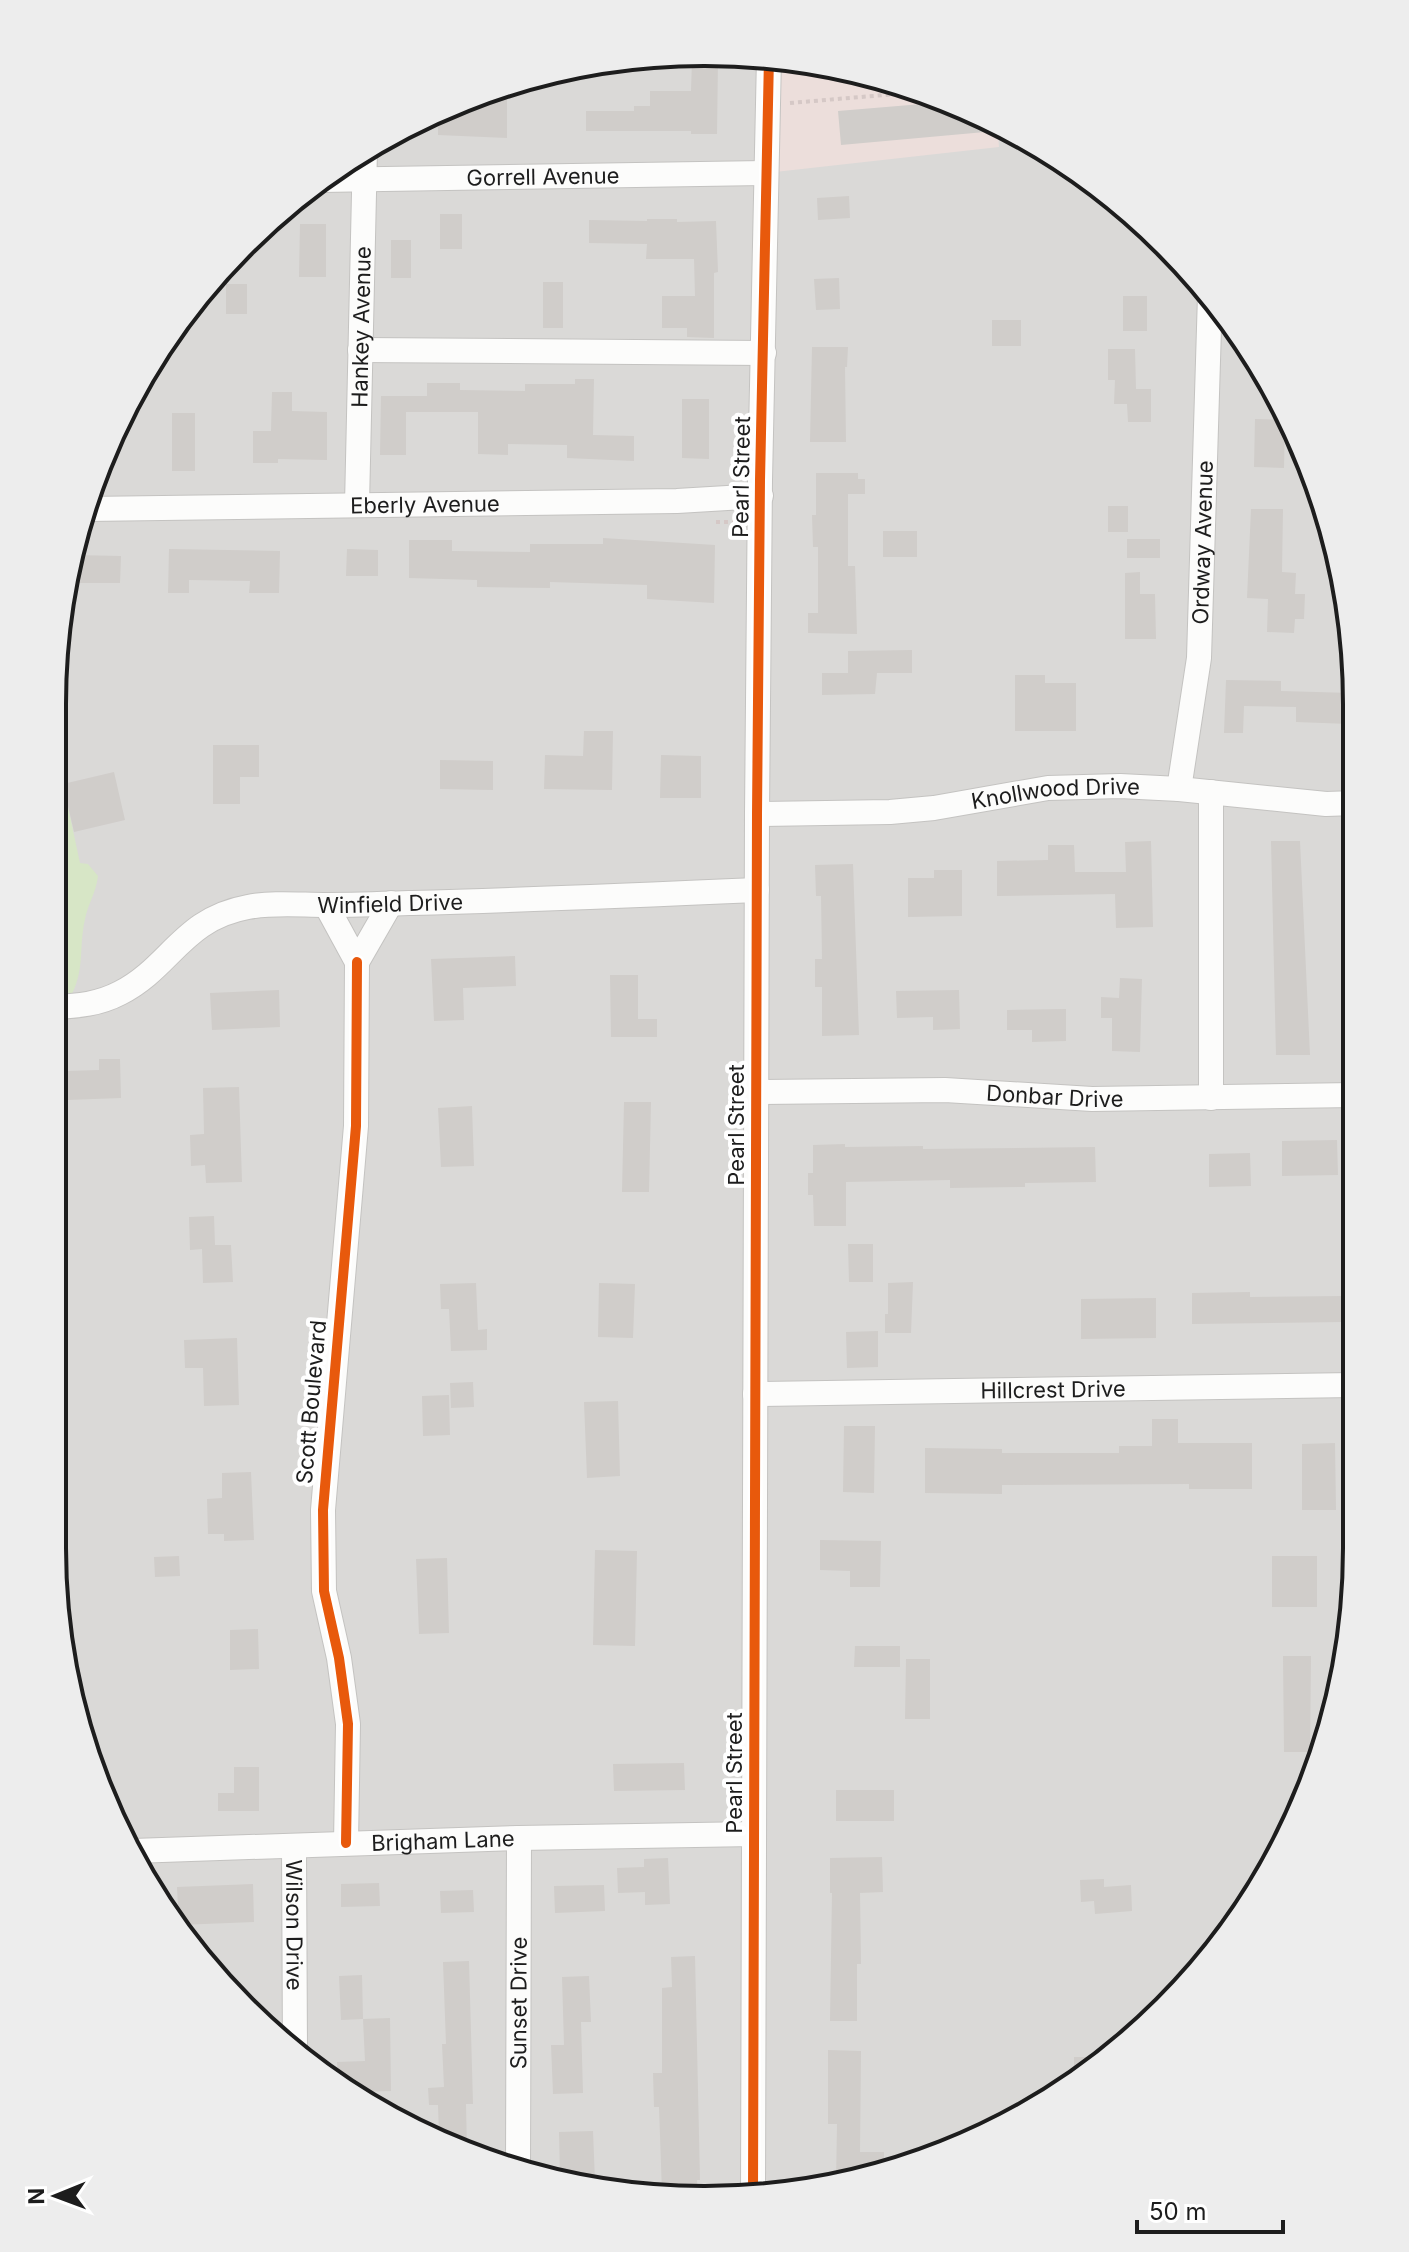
<svg xmlns="http://www.w3.org/2000/svg" width="1409" height="2252" viewBox="0 0 1409 2252" font-family="Inter,sans-serif">
<style>
.residential{fill:#dad9d7}
.commercial{fill:#ecdedb}
.grass{fill:#d7e6c6}
.building{fill:#d0cdca}
.lines{fill:none;stroke-linecap:round;stroke-linejoin:round}
.minor-casing{stroke:#c4c3c1;stroke-width:26}
.path{stroke:#d5c8c6;stroke-width:4;stroke-dasharray:4 4;stroke-linecap:butt}
.minor{stroke:#fcfcfb;stroke-width:24}
.cycleway-casing{stroke:#fff;stroke-width:15}
.cycleway{stroke:#e8590c;stroke-width:10}
.labels{text-anchor:middle;dominant-baseline:central;stroke-width:8;stroke-linejoin:round;paint-order:stroke}
.street-label{font-size:22px;fill:#1d1d1d;stroke:#fff}
.rim{fill:none;stroke:#1d1d1d;stroke-width:4}
</style>
<rect width="100%" height="100%" fill="#ebe9e5"/>
<path class="residential" d="M748,53L874,74L994,120L1102,187L1222,307L1289,415L1335,535L1356,661L1351,1632L1307,1797L1222,1945L1067,2090L874,2178L704,2200L494,2165L308,2065L162,1910L86,1757L52,1547L58,620L102,454L187,307L275,214L379,139L495,86L620,58Z"/>
<path class="commercial" d="M769,57L874,74L993,119L997,122L999,147L766,173Z"/>
<path class="grass" d="M57,695L63,784L80,863L88,864L98,876C96,893 88,904 85,919C78,951 86,969 69,1000L55,1001Z"/>
<path class="building" d="M692,60H718L717,134H691V131H586V111H634V106H650V91H691Z
M492,88H507V138L438,135V112L455,110V104Z
M946,102L983,116L985,132L841,145L838,111Z
M849,196L850,218L818,220L817,198Z
M440,214H462V249H440Z
M647,219H677V222L716,221L718,272L714,273V338L687,337V328H662V296H695L694,259H646L647,244L589,243V220L647,221Z
M300,224H326V277H299Z
M391,240H411V278H391Z
M839,278L840,309L816,310L814,279Z
M543,282H563V328H543Z
M226,284H247V314H226Z
M1123,296H1147V331H1123Z
M992,320H1021V346H992Z
M812,347H848L847,367H845L846,442H810Z
M1108,349H1135L1136,389H1151V422H1128L1127,404H1114L1115,380H1108Z
M575,379H594L593,435L634,436V461L567,458V445L508,444V455L478,454V412H406V455H380L381,396H427V383H460V390L525,391V384H575Z
M272,392H292V411L327,412V460L278,459V463H253V431H271Z
M682,399H709V459L682,458Z
M172,413H195V471H172Z
M1255,419L1285,420L1284,468L1254,467Z
M816,473H858V479H865V494H848V566H855L857,634L808,633V613H818V547H813L812,515H816Z
M1108,506H1128V532H1108Z
M1251,509H1283L1282,572L1296,573L1295,594H1305L1304,619H1295L1294,633L1267,632L1268,599L1247,598Z
M883,531H917V557H883Z
M603,538L715,545L714,603L647,599V585L550,582V588L477,587V580L409,578V540H452V551L530,552V544H603Z
M1127,539H1160V558H1127Z
M169,549L280,551L279,593H249L250,581L189,580V593H168Z
M347,549L378,550V576H346Z
M75,555L121,556L120,583H70Z
M1140,572V594H1155L1156,639H1125V573Z
M912,650V673H877L875,694L822,695V673H848V651Z
M1015,675H1045V683H1076V731H1015Z
M1226,680L1281,681V691L1351,693L1350,724L1296,722V707L1244,706L1243,733H1224Z
M584,731H613L612,790L544,789L545,755L583,756Z
M213,745H259V777H240V804H213Z
M661,755L701,756V798H660Z
M440,760L493,761V790L440,789Z
M114,772L125,820L74,832L63,784Z
M1151,841L1153,927L1116,928L1115,894L997,896V861L1048,860V845H1074L1075,872H1126L1125,842Z
M1271,841H1300L1310,1055H1276Z
M853,864L859,1035L822,1036V987H815V959H822L821,896H816L815,865Z
M934,870H962V916L908,917V878H934Z
M515,956L516,986L463,988L464,1020L434,1021L431,959Z
M610,975H638V1019H657V1037H611Z
M1120,978L1142,979L1140,1052L1112,1051V1018H1101V997L1119,998Z
M279,990L280,1027L212,1030L210,993Z
M959,990L960,1029L933,1030V1017L897,1018L896,991Z
M1066,1009V1041L1032,1042V1030H1007V1010Z
M99,1059H120L121,1098L67,1100L66,1071L99,1070Z
M239,1087L242,1182L206,1183L205,1165L191,1166L190,1135L204,1134L203,1088Z
M624,1102H651L649,1192H622Z
M472,1106L474,1166L441,1167L438,1108Z
M1337,1140L1338,1175L1282,1176V1141Z
M845,1144V1147L923,1146V1149L1095,1147L1096,1182L1025,1183V1187L950,1188V1180L846,1182V1226H814L813,1195H808V1173H813V1145Z
M1250,1153L1251,1186L1209,1187V1154Z
M214,1216L215,1245H231L233,1282L203,1283L202,1249L190,1250L189,1217Z
M848,1244H873V1282H849Z
M913,1282L911,1333H885V1314H888V1283Z
M476,1283L478,1330L487,1329V1350L451,1351L449,1309H441L440,1284Z
M599,1283L635,1284L633,1338L598,1337Z
M1250,1292V1297L1343,1296V1322L1192,1324V1293Z
M1156,1298V1338L1081,1339V1299Z
M878,1331V1367L847,1368L846,1332Z
M237,1338L239,1405L204,1406L203,1368H185L184,1340Z
M473,1382L474,1407L451,1408L450,1383Z
M449,1395L450,1435L423,1436L422,1396Z
M618,1401L620,1476L587,1478L584,1402Z
M1152,1419H1178V1443H1252V1489H1189V1484L1002,1485V1494L925,1493V1448L1002,1449V1453H1119V1446H1152Z
M844,1426H875L874,1493L843,1492Z
M1335,1443L1336,1510H1302V1444Z
M251,1472L254,1540L224,1541V1534H208L207,1499L222,1498V1473Z
M820,1540L881,1541L880,1587H850V1571L820,1570Z
M595,1550L637,1551L635,1646L593,1645Z
M179,1556L180,1576L155,1577L154,1557Z
M1272,1556H1317V1607H1272Z
M447,1558L449,1633L419,1634L416,1559Z
M258,1629L259,1669L230,1670V1630Z
M855,1646H900V1667H854Z
M1283,1656H1311L1310,1752H1284Z
M906,1659H930V1719H905Z
M684,1763L685,1790L614,1791L613,1764Z
M234,1767H259V1811H218V1793H234Z
M836,1790H894V1821H836Z
M882,1857L883,1892L860,1893L861,1964H857V2021H830L832,1893H830V1858Z
M668,1858L670,1904L645,1905V1892L618,1893L617,1868L644,1867V1859Z
M1104,1879V1887L1131,1885L1132,1911L1095,1914L1094,1901L1081,1902L1080,1880Z
M379,1883L380,1906L341,1907V1884Z
M253,1884L254,1922L179,1925L177,1887Z
M604,1885L605,1911L555,1913L554,1886Z
M473,1890L474,1912L441,1913L440,1891Z
M695,1956L700,2180H697L698,2199L662,2193L659,2107H654L653,2073H662V1988L672,1987L671,1957Z
M469,1961L473,2104H466L467,2151L439,2136L438,2105H429L428,2088L444,2087L442,2044H446L443,1962Z
M362,1975L363,2019L341,2020L339,1976Z
M589,1976L591,2022H581L583,2093L553,2094L551,2045H564L562,1977Z
M390,2018L391,2091L357,2092L338,2082L337,2062L365,2061L363,2019Z
M828,2050L861,2051L860,2152H884V2173L874,2178L836,2183L837,2124H828Z
M1074,2057H1102L1074,2083Z
M593,2131L595,2182L560,2176L559,2132Z"/>
<g class="lines">
<g class="minor-casing">
<g id="minor">
<path id="s1" d="M321,180L766,173"/>
<path d="M360,350L764,353"/>
<path id="s2" d="M357,505L365,149"/>
<path id="s3" d="M87,509L677,501L761,496"/>
<path id="s4" d="M1179,789L1199,658L1210,295"/>
<path d="M1211,792V1098"/>
<path id="s5" d="M757,814L890,812L934,808L1048,788L1120,786L1179,789L1326,804L1355,803"/>
<path d="M326,905L357,962L391,903"/>
<path id="s6" d="M55,1007C78,1006 99,1004 120,993C171,967 182,919 248,907C274,902 300,905 327,905C355,905 383,904 412,903C527,900 642,895 757,890"/>
<path id="s7" d="M755,1092L945,1090L1092,1099L1354,1095"/>
<path id="s8" d="M755,1394L1353,1385"/>
<path d="M346,1843L348,1724L339,1658L324,1591L323,1510L356,1126L357,962"/>
<path id="s9" d="M294,1847L295,2052"/>
<path id="s10" d="M133,1851L519,1838L754,1834"/>
<path id="s11" d="M518,2169L519,1838"/>
<path d="M753,2194L757,814L760,480L769,57"/>
</g>
</g>
<path class="path" d="M790,103L920,92
M293,200H315
M716,522H739"/>
<use href="#minor" class="minor"/>
<g class="cycleway-casing">
<path id="cycleway" d="M346,1843L348,1724L339,1658L324,1591L323,1510L356,1126L357,962
M753,2194L757,814L760,480L769,57"/>
</g>
<use href="#cycleway" class="cycleway"/>
</g>
<g class="labels">
<g class="street-label">
<text stroke="none"><textPath href="#s1" startOffset="222">Gorrell Avenue</textPath></text>
<text stroke="none"><textPath href="#s2" startOffset="178">Hankey Avenue</textPath></text>
<text transform="translate(741 477) rotate(-89)">Pearl Street</text>
<text stroke="none"><textPath href="#s3" startOffset="338">Eberly Avenue</textPath></text>
<text stroke="none"><textPath href="#s4" startOffset="248">Ordway Avenue</textPath></text>
<text stroke="none"><textPath href="#s5" startOffset="300">Knollwood Drive</textPath></text>
<text stroke="none"><textPath href="#s6" startOffset="366">Winfield Drive</textPath></text>
<text stroke="none"><textPath href="#s7" startOffset="300">Donbar Drive</textPath></text>
<text transform="translate(736 1125) rotate(-90)">Pearl Street</text>
<text stroke="none"><textPath href="#s8" startOffset="298">Hillcrest Drive</textPath></text>
<text transform="translate(311 1402) rotate(-85)">Scott Boulevard</text>
<text transform="translate(734 1773) rotate(-90)">Pearl Street</text>
<text stroke="none"><textPath href="#s10" startOffset="310">Brigham Lane</textPath></text>
<text stroke="none"><textPath href="#s9" startOffset="78">Wilson Drive</textPath></text>
<text stroke="none"><textPath href="#s11" startOffset="166">Sunset Drive</textPath></text>
</g>
</g>
<path d="M0 0H1409V2252H0ZM704 66H705A638 638 0 0 1 1343 704V1548A638 638 0 0 1 705 2186H704A638 638 0 0 1 66 1548V704A638 638 0 0 1 704 66Z" fill="#ededed" fill-rule="evenodd"/>
<path class="rim" d="M704 66H705A638 638 0 0 1 1343 704V1548A638 638 0 0 1 705 2186H704A638 638 0 0 1 66 1548V704A638 638 0 0 1 704 66Z"/>
<g transform="translate(56 2196) rotate(269)" stroke="#ffffff" stroke-width="6" paint-order="stroke">
<path d="M0-6L14 30L0 20L-14 30Z" fill="#1d1d1d"/>
<text y="-12" font-size="22" font-weight="bold" text-anchor="middle" fill="#1d1d1d">N</text>
</g>
<path d="M1137 2220v12h146v-12" fill="none" stroke="#1d1d1d" stroke-width="4"/>
<text x="1149" y="2220" font-size="24" fill="#1d1d1d" stroke="#ffffff" stroke-width="6" paint-order="stroke">50 m</text>
</svg>
